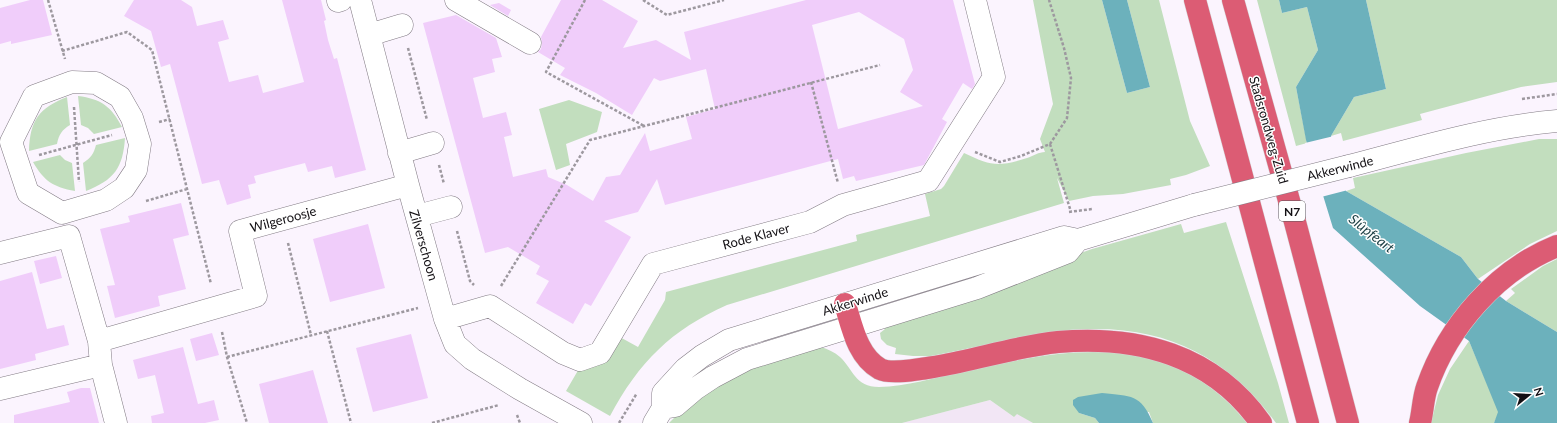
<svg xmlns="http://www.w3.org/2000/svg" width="1557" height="423" viewBox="0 0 1557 423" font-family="Lato,sans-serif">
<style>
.built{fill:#f2e6f5}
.green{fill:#c2debe}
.water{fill:#6cb1bc}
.pier{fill:#fbf4fe}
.building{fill:#f0cdfa;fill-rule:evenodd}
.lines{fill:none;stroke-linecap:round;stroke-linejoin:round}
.minor-casing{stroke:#827b84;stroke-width:23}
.highway-casing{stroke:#d4d4d5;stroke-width:23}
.path{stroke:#9d989f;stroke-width:2.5;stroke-dasharray:3 2;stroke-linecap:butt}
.minor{stroke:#fff;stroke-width:22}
.highway{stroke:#dc5c74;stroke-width:22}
.minor-bridge-casing{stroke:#827b84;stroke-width:23;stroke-linecap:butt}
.minor-bridge{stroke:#fff;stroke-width:22}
.labels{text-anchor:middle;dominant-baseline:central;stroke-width:3;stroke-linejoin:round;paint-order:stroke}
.shield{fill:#fff;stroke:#59575a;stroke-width:1}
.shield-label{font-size:12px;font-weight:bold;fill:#120f13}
.street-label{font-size:13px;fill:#120f13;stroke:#fff}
.water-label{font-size:14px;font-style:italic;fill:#1c3f44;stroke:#fff}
</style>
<rect width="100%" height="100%" fill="#fbf4fe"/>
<path class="built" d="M990,400L1014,417L1017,413L1033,423H902Z"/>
<path class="green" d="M1033,0H1102L1127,93L1150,87L1127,0H1159L1190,121L1210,166L1186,175L1170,179L1171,185L1123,194L1093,196L1069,201L1057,178L1064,203L727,305C671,330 639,362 610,416L566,391L580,367L618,336L638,347L665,300L666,292L857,241L856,235L930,216L925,194L941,189L944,186L964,153C991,166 998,167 1027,158C1033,156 1039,152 1045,152L1040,139L1053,104Z
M1257,0H1279L1282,13L1307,7L1318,50L1296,87L1307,143L1296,146Z
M1366,0H1557V82L1521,87L1420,114L1422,120L1343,141L1341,133L1331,136L1354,97L1386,89Z
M78,96C101,99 111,106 122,127L94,134L88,128L81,125Z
M67,97L70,125C62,130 59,134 57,144L29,151C30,120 39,108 67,97Z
M569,100L602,112L597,132L566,144L570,165L556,170L539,109Z
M125,138C123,168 114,180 86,191L83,163C91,158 94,153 96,145Z
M1539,139H1557V231L1530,244L1478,279L1461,257L1346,191L1355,188L1353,178L1466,153Z
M60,155L65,160L72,163L75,191C53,187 44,181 33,162Z
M1226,222L1278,383L1289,423H1276C1229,359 1170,327 1089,329C1066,329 1043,334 1020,338C990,344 960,350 931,356H913L895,354L896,348L887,345L881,339L880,333L885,329L883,323L1092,249L1181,224L1184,233Z
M1557,259V332L1506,301L1515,293L1511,289L1543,266Z
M1469,341L1499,412L1494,423H1431L1438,395L1450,369Z
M821,347C828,349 834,352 840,357C853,369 855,387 879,387C906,387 935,377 962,372C1067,348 1170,328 1247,423H1153L1149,412L1079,413L1095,418L1099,423H1033L1017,414L1014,417L990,400L902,423H669L687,405L734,373Z"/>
<path class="water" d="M1102,0H1127L1150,87L1127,93Z
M1279,0H1366L1386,89L1354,97L1331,136L1346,191L1461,257L1478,279L1506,301L1557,332V423H1494L1498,412L1469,341L1420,306L1333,228L1306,140L1296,87L1318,50L1307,7L1282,13Z
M1102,393C1131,396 1141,394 1153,423H1099L1095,418L1079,413L1073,405V400L1078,397Z"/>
<path class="pier" d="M1334,136L1348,190L1321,197L1305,143Z"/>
<path class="building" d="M30,0H43L52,35L11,44V41L0,44V8Z
M134,0H181L192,7L197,26L223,20L229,39L218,42L229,82L258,75L263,93L304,82L282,0H321L326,20L324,21L328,40L334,59L337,58L366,170L335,178L332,166L308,172L305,163L254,176L256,183L248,185L251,198L227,205L219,180L202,184L170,64L161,67L151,31L124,16Z
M561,0H602L638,21L623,48L656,40L691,60L684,32L806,0H953L975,84L972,89L963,83L942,119L947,122L924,165L856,181L854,176L843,179L838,159L665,205L657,179L638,212L604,221L631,237L591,306L585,303L573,324L536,303L549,281L536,274L540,266L508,247L485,253L423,23L456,15L496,38L502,57L492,59L495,72L473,78L483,118L506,112L512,135L504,137L513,177L546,169L548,177L567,185L593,201L606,177L620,175L645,133L650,151L692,139L686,117L715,109L706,69L660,81L654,78L632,115L596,93L560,75L565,68L538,52L541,49L542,43L541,37ZM859,12L904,39L913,70L900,92L923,106L838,129L812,25Z
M499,3L511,10L508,16L490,5Z
M181,203L189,235L173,239L186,289L158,296L160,306L115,318L107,286L115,285L100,229L130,222L128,216Z
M368,224L385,288L330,302L313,239Z
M56,256L62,278L40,284L34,261Z
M32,272L47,329L64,325L69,345L35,354L36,360L0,369V281Z
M212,333L219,355L196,361L190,339Z
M411,334L428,398L373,412L356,348Z
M183,347L198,404L214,400L219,420L205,423H152L151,416L164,413L155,375L138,379L133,360Z
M313,370L328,423H269L259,384Z
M81,388H90L99,423H14V415L70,402L67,392Z"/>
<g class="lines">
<g class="minor-casing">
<path id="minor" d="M360,0L408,185L445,319L455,344L472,359L520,389L581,423
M456,0L530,43
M338,1L341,0
M369,35L402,25
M72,82L96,83L120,97L132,118L140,144L136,170L124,188L106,200L62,213L28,193L11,142L34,96Z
M399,153L433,143
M1349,166C1418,148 1486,127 1557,121
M417,216L451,207
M0,253L69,236L99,341L101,365L116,423
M445,319L490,306L563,353L580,360L600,353L653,264L810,222L843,205L928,181L994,77L975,0
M99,341L256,296L240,231L408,185
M0,389L101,365
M663,408L675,406L695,389L713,377L747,359L977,288L1068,252L1078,240
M654,423L663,408V393L685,369L702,356L729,340L1064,237L1078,240L1194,205"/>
</g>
<g class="highway-casing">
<path id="highway" d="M1195,0L1308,423
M1233,0L1295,222L1348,423
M845,304C852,326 857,356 880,369C892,375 926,368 939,366C979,359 1018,346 1058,342C1138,335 1213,355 1261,423
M1420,423C1423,411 1423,398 1427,387C1448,326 1497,270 1557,246"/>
</g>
<path class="path" d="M48,0L65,59
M585,0L546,72L644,126
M643,0L667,15L724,0
M408,48L427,120
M62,51L127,32L152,50L211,284
M811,82L838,183
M1522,99L1557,94
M74,107L79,182
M159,122L170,119
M1050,144L1071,212
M975,152L1000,162L1021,156L1050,144L1067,118L1071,78L1064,48L1049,0
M39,155L112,135
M439,165L444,184
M146,201L187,189
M1069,212L1092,209
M457,231L470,281L474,285
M288,243L311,335
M501,286L590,140L880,65
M327,331L351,423
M222,332L227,357L247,423
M227,357L418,308
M517,415L520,423
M432,423L499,405
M619,423L637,393"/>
<use href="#minor" class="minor"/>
<use href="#highway" class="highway"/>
<g class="minor-bridge-casing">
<path id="minor-bridge" d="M1194,205L1349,166"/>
</g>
<use href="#minor-bridge" class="minor-bridge"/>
</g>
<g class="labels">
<rect class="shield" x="1279" y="201" width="26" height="20" rx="3"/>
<g class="shield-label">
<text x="1292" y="211">N7</text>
</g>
<g class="street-label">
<text transform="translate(1269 130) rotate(74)">Stadsrondweg-Zuid</text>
<text transform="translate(1340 168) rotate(-14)">Akkerwinde</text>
<text transform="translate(283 219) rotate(-15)">Wilgeroosje</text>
<text transform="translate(756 236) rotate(-15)">Rode Klaver</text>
<text transform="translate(424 245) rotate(74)">Zilverschoon</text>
<text transform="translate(855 301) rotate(-17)">Akkerwinde</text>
</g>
<g class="water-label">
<text transform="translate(1372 233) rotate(38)">Slûpfeart</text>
</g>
</g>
<g transform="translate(1529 395) rotate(72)" stroke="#ffffff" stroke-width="3" paint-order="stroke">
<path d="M0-3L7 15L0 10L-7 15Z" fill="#120f13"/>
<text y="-6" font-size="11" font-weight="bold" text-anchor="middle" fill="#120f13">N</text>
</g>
</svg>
